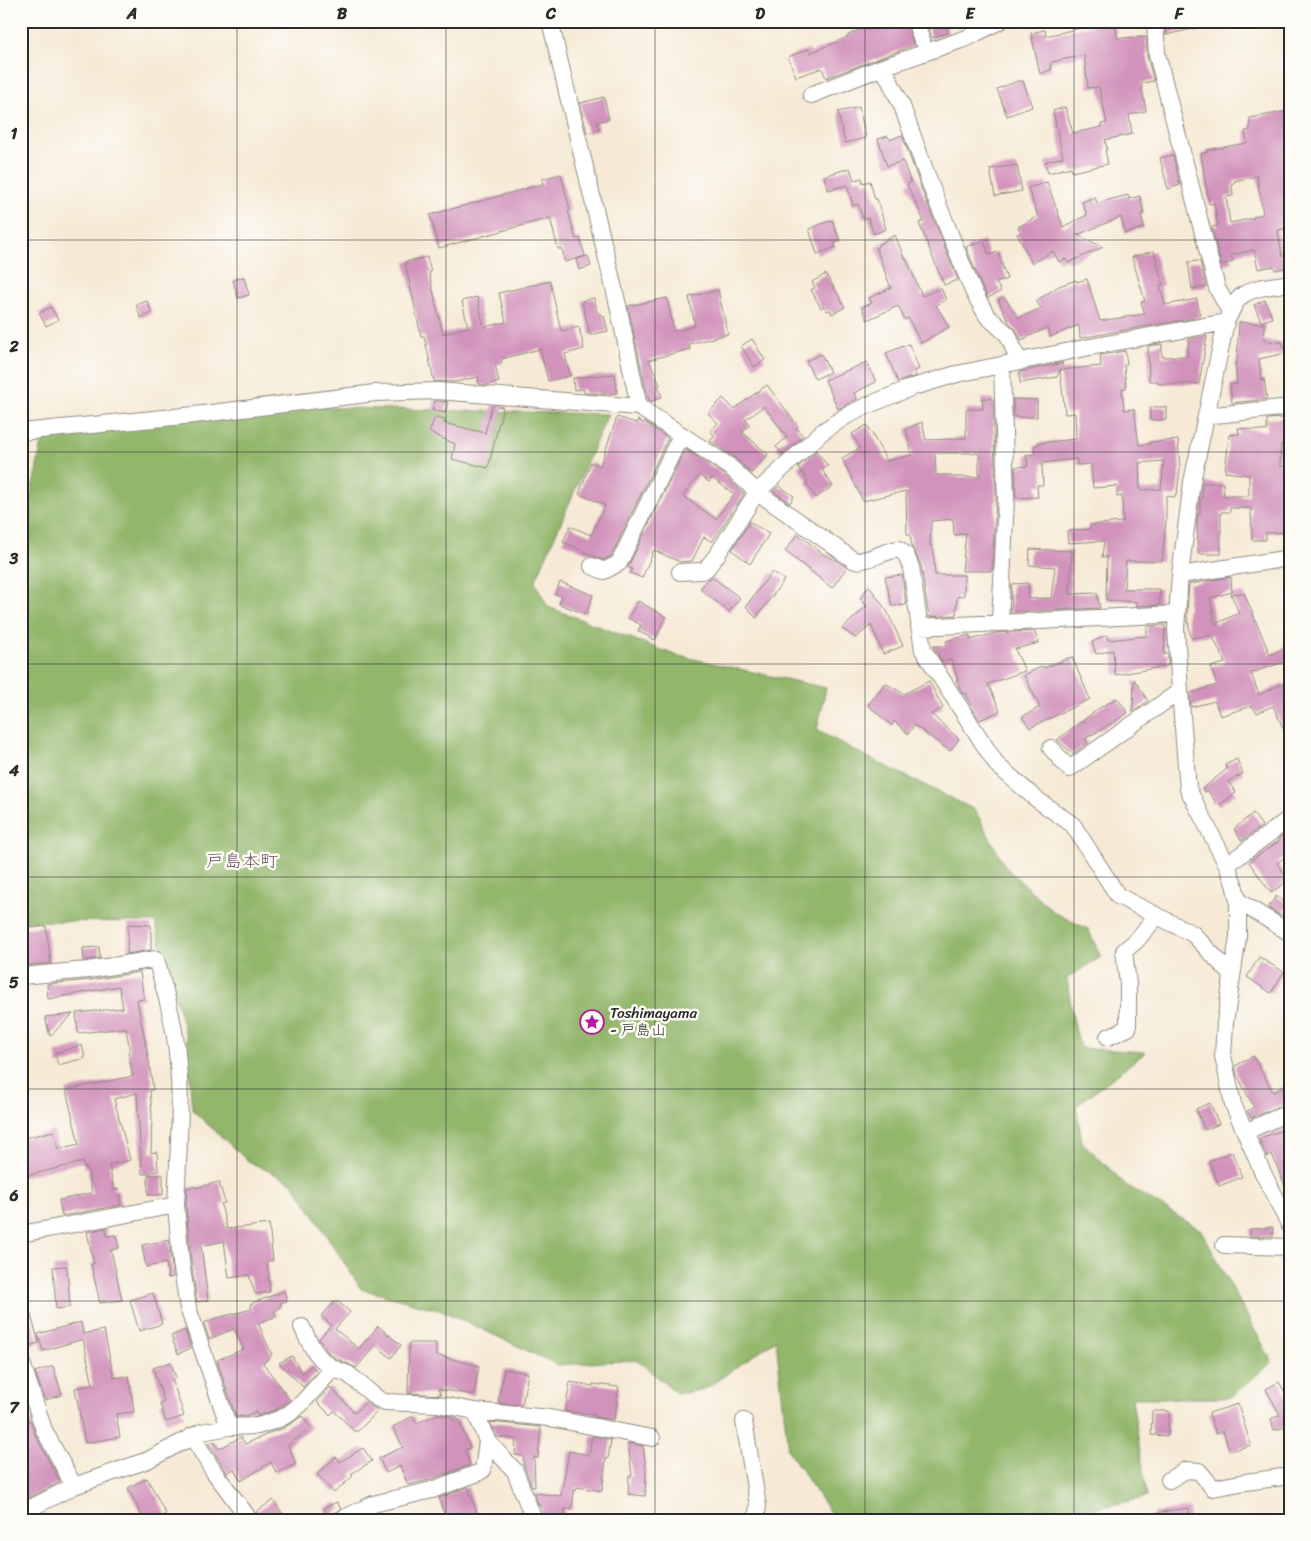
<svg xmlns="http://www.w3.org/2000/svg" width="1311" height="1541" viewBox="0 0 1311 1541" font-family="Sriracha,'Klee One',sans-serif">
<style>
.forest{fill:#92b66b;stroke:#5e704b}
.building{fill:#d193bb;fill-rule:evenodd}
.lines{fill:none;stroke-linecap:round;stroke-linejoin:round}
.street-casing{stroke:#908a80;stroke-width:18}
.street{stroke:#fff;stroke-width:16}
.grid{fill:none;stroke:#2b2b2b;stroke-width:1;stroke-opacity:0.55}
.labels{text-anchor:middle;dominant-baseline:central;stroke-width:5;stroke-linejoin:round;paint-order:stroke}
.poi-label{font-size:15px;fill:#2b2b2b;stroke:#fdfcf7;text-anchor:start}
.quarter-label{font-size:18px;fill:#654f5d;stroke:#fdfcf7}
.neatline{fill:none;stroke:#2b2b2b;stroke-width:2}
.grid-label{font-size:16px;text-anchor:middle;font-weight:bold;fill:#2b2b2b}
</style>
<rect width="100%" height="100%" fill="#fdfcf7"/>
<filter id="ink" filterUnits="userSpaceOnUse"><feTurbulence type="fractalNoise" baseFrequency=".02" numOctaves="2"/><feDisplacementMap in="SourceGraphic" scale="10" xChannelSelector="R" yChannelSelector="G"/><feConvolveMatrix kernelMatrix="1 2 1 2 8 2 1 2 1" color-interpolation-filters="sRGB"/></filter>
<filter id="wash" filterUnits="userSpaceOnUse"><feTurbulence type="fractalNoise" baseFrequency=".0096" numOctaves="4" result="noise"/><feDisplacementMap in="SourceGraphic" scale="20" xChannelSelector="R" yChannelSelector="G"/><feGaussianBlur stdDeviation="1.12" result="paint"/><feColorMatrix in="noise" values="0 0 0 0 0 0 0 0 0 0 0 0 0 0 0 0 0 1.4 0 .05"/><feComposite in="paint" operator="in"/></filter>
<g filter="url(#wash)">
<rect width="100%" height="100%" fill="#f6ead6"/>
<path class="forest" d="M259,406L608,414L535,582L548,607L675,655L826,688L817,730L865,756L975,810L1006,868L1055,913L1088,929L1101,957L1067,978L1072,1013L1080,1048L1146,1052L1076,1106L1082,1142L1126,1185L1201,1230L1272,1362L1230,1398H1132L1147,1497L1068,1515L1057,1520H835L788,1450L776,1340L705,1389L678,1394L637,1360L558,1365L443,1311L361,1289L293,1183L248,1161L192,1110L187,1040L155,922L21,921V514L27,513L45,429Z"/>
<g id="blocks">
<path class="building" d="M862,21H905L914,45L826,78L822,68L796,77L788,57L809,49L810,53L848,37V35L864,28Z
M926,21H945L948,33L932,38Z
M1092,21H1115L1117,38L1146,37L1147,56L1154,81L1141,83L1146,111L1129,115L1132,134L1105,140L1107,150H1105L1108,164L1072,172L1071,167L1048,173L1045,162L1063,157L1053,111L1065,107L1073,133L1102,127L1101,124L1107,123L1099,87L1088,88L1084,55L1052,62L1050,64L1052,69L1040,74L1031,33L1045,30L1046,36L1093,25Z
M1165,21H1205V26L1166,35Z
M1018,81H1023L1032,107L1007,116L997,89Z
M604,97L609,119L597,122L599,130L587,133L580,103Z
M859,107L866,138L845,143L838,112Z
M1290,111V228L1278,230L1282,256L1290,255V267L1275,270L1274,266L1258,269L1254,250L1231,255L1233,262L1221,265L1212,227L1218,226L1214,203L1209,204L1201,154L1208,152L1207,150L1247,143L1245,131L1250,130V118ZM1257,176L1263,214L1253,217L1254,218L1230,223L1226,197L1233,196L1232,185L1235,184L1234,181Z
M902,135L923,193L958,280L944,285L919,223L924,221L907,184L911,183L903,161L887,166L878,139L888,136L890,140Z
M1173,155L1180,185L1168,189L1160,158Z
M1017,165L1022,191L995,196L990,169Z
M850,168L854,180L862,178L863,183L870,181L875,199H877L886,229L874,234L868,218L863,219L858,204L853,206L847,185L828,190L824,176Z
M561,174L570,210L568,211L576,239L580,238L585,256L565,262L562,249H558L550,218L439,248L430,215L543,184L542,179Z
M1047,182L1063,227L1087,215L1082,202L1095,197L1097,203L1128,195L1129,199L1140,196L1144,214L1141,215L1144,228L1125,233L1121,217L1077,235L1103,247L1068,263L1066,259L1059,262L1053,251L1032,263L1017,234L1021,232L1018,227L1038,216L1028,188Z
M832,220L840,241L834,243L836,247L817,254L809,229Z
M895,235L904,258H906L922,296L941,288L946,300L936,305L949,327L921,343L908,318L905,320L898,306L867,320L862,307L872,303L869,298L891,288L876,248L878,247V245Z
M984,241L989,255L998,252L1007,279L996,283L1001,291L988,298L982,287L966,247Z
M1154,251L1163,285L1160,286L1165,305L1197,299L1200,317L1080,338L1079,325L1050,337L1047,328L1021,340L1017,331L1009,322L998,300L1004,297L1019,318L1041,308L1036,301L1059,286L1076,280L1077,282L1087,279L1100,321L1145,314L1141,302L1145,301L1132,257Z
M588,256L591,266L579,270L576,259Z
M427,257L431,272L429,273L443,334L468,327L462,301L477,297L484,327L506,322L499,293L550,281L561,331L579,327L584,349L565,354L570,376L548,381L540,349L501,359L502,363L495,365L499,382L487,385L479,384L478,377L455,382L434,381L424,336H421L405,262Z
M1200,261L1206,287L1192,289L1188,262Z
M826,274L845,307L832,314L830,310L827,311L824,306L821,308L811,290L815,288L812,282Z
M244,277L249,295L238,298L233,280Z
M718,290L728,334L689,344L690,349L649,360L660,385L658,386L662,397L650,402L647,395L628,306L667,298L674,331L695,326L689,297Z
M594,298L597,312L604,316L608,331L590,335L582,301Z
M1265,300L1272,318L1261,322L1254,305Z
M147,301L152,313L141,318L136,305Z
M51,307L58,320L46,326L39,313Z
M1239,322L1265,324L1264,341L1282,342L1286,353L1259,359L1262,380L1264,379L1267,399L1232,403L1230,385L1237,384L1235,363H1237Z
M1207,336L1199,384H1158V381H1149L1148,346L1162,344V357L1187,356L1189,339Z
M752,339L765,360L754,367L741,346Z
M909,344L919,369L914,371L916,376L898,382L886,353Z
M1125,351L1127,364L1124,365L1126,388L1122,389L1124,410L1134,409L1139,445L1150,444V442L1178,440L1180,468L1177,494H1175V497L1166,496V521L1162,561H1126L1124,589H1160L1159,605L1137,606V602L1106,600L1107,557H1102L1104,541L1068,543L1067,531L1090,529L1089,525L1123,522L1122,496L1117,497V486L1093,488L1091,464L1077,465V459L1042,463L1043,485H1037L1038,497L1016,498L1015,467L1028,466L1026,455L1035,454L1034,446L1038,445V443L1076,439L1075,413L1065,414L1060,370L1101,366L1100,355ZM1164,461L1161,489L1140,490L1139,463Z
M821,354L830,372L815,379L806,361Z
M867,362L876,382L854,393L857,399L838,409L825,380Z
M1063,363L1057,377L1020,383L1019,372Z
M615,374L617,393L604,394L584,393V389L574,390L573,378Z
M767,385L798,426L796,428L803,436L783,454L776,447L787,437L764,406L745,420L750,425L742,432L768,454L752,473L735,458L710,441L715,436L710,431L718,423L708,413L723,398L734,409Z
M982,398L993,399L996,499L992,571H962L966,533L954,535L953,519L931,521L930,546H933L935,575H964V595L957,597L956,615L929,617L921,565L912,547L910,534H907L906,491L863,501L842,458L860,448L852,434L867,425L887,461L912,455L906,429L922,422L926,440L954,439V438H966V409H983ZM935,453H979V477H951V475H936Z
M1013,399L1037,400V417H1014Z
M435,401L448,402L445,413L432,410Z
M492,405L503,407L488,468L452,459L455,444L429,432L435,417L445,419L444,423L485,433Z
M1152,407H1166V420H1150V408Z
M617,417L636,423L638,420L643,423L644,422L668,438L611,556L603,560L563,542L570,526L591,535L605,505L579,494L591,462L600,466Z
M1284,418V444H1281L1280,466L1287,467L1286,477H1290V532L1266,533V540H1252L1251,508H1230V512H1221V554H1198L1197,520L1198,514H1200V499H1202V483H1223L1224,496H1249V475L1225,472L1229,435L1239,434L1238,428L1267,431V419Z
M685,449L723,474L744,494L712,542L704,537L692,561L680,562L654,550L642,578L630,573L632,569L628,567ZM699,475L709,482L712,478L734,494L716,519L683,496Z
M816,451L828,466L822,470L833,486L816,498L806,483L808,481L798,467Z
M779,486L794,496L790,503L773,491Z
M750,522L769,534L750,564L732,550Z
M798,534L823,554L836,560L847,567L832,588L785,551Z
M1030,549L1072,551L1070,594L1097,593L1100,608L1010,612L1012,599H1011L1012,584L1028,583L1029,599L1051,598L1055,567L1029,565Z
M772,572L784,580L756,618L746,606Z
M902,575L906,605L892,606L885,577Z
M712,577L740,598L729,612L700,589L707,580Z
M1231,577L1232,592L1210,598L1215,624L1239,613L1231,594L1244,593L1270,655L1290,645V660L1251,673L1259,695L1283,683L1290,696V743L1273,706L1257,713L1252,706L1220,716L1215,701L1191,707L1190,693L1217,685L1211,667L1225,663L1212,635L1191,638L1187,616L1189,584Z
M560,582L593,595L586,614L559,604L562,596L555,594Z
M869,586L887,611L903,646L883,654L871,625L856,638L842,629L867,606L860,599Z
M638,601L666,617L655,640L638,631L641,625L628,618Z
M1165,625L1164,654H1168V666L1115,675L1113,650L1096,654L1092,642L1107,635L1108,640L1147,636V626Z
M1034,631L1039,643L1015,649L1025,671L988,684L1000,711L980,720L973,709L966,693L963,694L956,680H958L951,659L942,662L933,646H947L946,641L969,635L971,640L995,633Z
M1072,657L1090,699L1030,728L1022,717L1040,707L1024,675L1043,666L1044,668Z
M1134,679L1148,701L1133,712Z
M929,681L943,708L931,714L959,739L950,751L914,725L908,734L894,721L892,726L868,705L885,683L904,694Z
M1117,698L1128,713L1085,739L1088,743L1073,754L1057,740L1101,707Z
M1237,759L1243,774L1228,781L1236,793L1218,806L1208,791L1204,792L1202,789L1227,769L1225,765Z
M1253,813L1262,826L1242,841L1234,829Z
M1290,831V853L1277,863L1289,880L1271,893L1249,862L1279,841L1278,839Z
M1276,896L1289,905L1281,916L1268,908Z
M128,924L151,925V950L127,954Z
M46,926L51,963L23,966L21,949V929Z
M99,947L100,958L84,960L83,948Z
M1259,957L1284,972L1271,993L1247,977Z
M140,972L144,999L137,1000L149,1062L153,1090H150L152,1116L151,1153L157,1152L158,1171L150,1172V1174H142L137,1093L114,1099L130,1160L109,1165L114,1190L118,1189L121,1205L62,1216L59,1200L92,1193L87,1167L84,1168L83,1162L21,1177V1139L54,1131L58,1149L79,1144L66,1090L133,1076L128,1052H130L126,1028L78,1033L76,1013L123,1008L119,986L48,999L47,984L90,980Z
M73,1014L50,1036L45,1017Z
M82,1045L85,1058L58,1065L55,1053Z
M1253,1056L1273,1092L1290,1084V1102L1251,1118L1247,1111L1254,1107L1237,1075L1235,1066Z
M1210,1103L1219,1124L1205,1130L1196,1109Z
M1290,1128V1196H1289L1272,1154L1267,1157L1259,1138Z
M1232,1152L1242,1177L1219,1186L1209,1161Z
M148,1175H163V1195H148Z
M219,1182L225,1203L221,1204L227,1229L269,1224L273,1261H267L270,1292L255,1294L249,1275L229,1278L224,1241L201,1246L208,1300L197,1302L191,1261L186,1205L187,1188L195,1186V1188Z
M1273,1227V1236H1250V1229Z
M106,1228L107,1236L116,1235L119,1248L111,1250L122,1300L100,1303L91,1264H94L87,1232Z
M169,1240L173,1277L168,1278L166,1263L146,1267L142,1245Z
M67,1266L70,1307L56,1309L53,1267Z
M21,1291H24L39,1343L21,1348Z
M284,1291L287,1301L280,1303L281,1306L274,1312L277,1316L258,1323L272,1355L263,1363L290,1400L275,1410L258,1416L256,1412L244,1416L236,1417L217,1360L244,1349L234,1329L209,1339L204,1323L217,1318L252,1309L250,1304Z
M153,1293L162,1324L139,1331L130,1300Z
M336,1300L350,1312L335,1329L359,1349L378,1326L401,1345L391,1358L376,1345L356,1368L338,1359L328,1352L319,1339L331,1325L321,1316Z
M81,1322L83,1334L104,1330L114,1378L129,1376L134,1412L116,1414L120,1437L85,1443L75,1388L93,1385L83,1339L43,1351L38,1334Z
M185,1330L191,1348L178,1354L171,1336Z
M409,1343H436V1355L479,1366L474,1395L438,1389L441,1395L408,1393Z
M292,1356L302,1373L312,1365L317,1372L303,1387L279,1363Z
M171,1362L176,1378L172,1379L184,1416L166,1422L160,1404L164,1402L153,1368Z
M53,1366L62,1395L45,1400L35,1372Z
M504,1369L528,1373L522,1405L498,1403Z
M570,1382L593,1386V1384L619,1387L614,1420L595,1417V1415L565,1411Z
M1279,1382L1290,1401V1433L1287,1427L1274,1430L1271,1419L1280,1415L1266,1389Z
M330,1387L355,1413L366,1402L378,1411L358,1431H354L334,1411L330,1415L317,1402Z
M1238,1404L1251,1445L1230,1451L1223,1431L1216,1434L1209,1413Z
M1152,1411H1169L1168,1436L1151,1435Z
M437,1414L451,1417L453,1421L458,1419L470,1448L465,1450L470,1465L429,1480L408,1485L400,1466L386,1473L379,1458L403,1447L393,1427L413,1416L417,1423Z
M302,1416L311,1428L288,1445L296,1464L276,1473L271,1462L241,1481L234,1469L227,1473L209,1444L214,1441L219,1449L241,1437L245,1444L266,1435V1434L284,1428Z
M30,1420L35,1435L60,1482L21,1502V1423Z
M490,1422L541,1427L538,1458L534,1457L535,1487H532L524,1466L523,1456L515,1455L516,1439L497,1437Z
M592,1436L611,1440L608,1459H606L602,1491L577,1487L576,1491L574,1490L572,1510L565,1509L564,1520H544L542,1512V1506H539L534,1493L561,1496L569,1451L589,1455Z
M628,1443L643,1446L646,1469L645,1496L628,1494L629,1476H632Z
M363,1448L372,1461L351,1474L353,1476L334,1493L317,1474L336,1457L340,1462Z
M147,1478L166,1514L155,1520H144L128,1488Z
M468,1487L478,1516L468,1520H446L439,1498Z
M273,1500L287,1520H260L256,1512Z
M337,1502L341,1509L332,1514L330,1520L324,1508Z
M1189,1508L1190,1520H1155L1154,1513Z"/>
</g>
</g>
<g filter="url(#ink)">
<use href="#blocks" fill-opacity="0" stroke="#908a80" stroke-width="1"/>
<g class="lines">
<g class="street-casing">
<path id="street" d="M550,21L618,305L639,407
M915,21L922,40
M1155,21L1157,54L1217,288L1230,312
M883,67L902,106L932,189L973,291L987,316L1008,335L1019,362
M811,95L883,67L967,38L1000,21
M1290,283C1275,286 1256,286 1243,295C1235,300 1230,314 1226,322L1192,482L1180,575L1176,629L1180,691L1188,789L1227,865L1234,884L1238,901V937L1225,1023L1223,1056L1233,1104L1262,1171L1290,1226
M1206,416L1290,407
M21,432L194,415L375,393L438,391L639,407L729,466L757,492L855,561C871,561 883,551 899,549L906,555L911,567L923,650L997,765L1035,798L1073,825L1118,896L1193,934L1231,974
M592,566L604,571L619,563L681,435
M680,572L701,571L706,569L717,555L757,492L822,432L846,416L866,406L913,387L957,374L1090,347L1226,322
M1180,575L1290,558
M1000,622L1006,499L1002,365
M919,627L1177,614
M1051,748L1069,769L1180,691
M1227,865L1290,818
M1238,901L1290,933
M21,976L88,970L156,959C166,993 176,1029 178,1064C182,1111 178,1158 176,1205
M1108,1037L1128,1028V984L1124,951L1136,941L1157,916
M1245,1132L1290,1112
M21,1234L176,1205L181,1262L188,1308L229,1427
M1224,1245L1290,1247
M302,1327C311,1347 319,1363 340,1371
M21,1360L44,1430L74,1486
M475,1411L550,1418L652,1438
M744,1421L758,1506L756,1520
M192,1436L214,1472L250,1520
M1169,1480L1186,1470L1199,1471L1213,1488L1246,1482L1290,1476
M21,1513L74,1486L148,1460L201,1432L229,1427L258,1426L279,1419L290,1413L301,1404L330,1372L334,1371H340L348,1374L378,1399L385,1402L437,1404L475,1411L487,1441L515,1471L534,1520
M340,1520L373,1504L432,1490L478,1473L483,1470L487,1441"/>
</g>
<use href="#street" class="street"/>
</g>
</g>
<path class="grid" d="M237,21V1520M446,21V1520M655,21V1520M865,21V1520M1074,21V1520M21,240H1290M21,452H1290M21,664H1290M21,877H1290M21,1089H1290M21,1301H1290"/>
<defs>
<g id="sight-ring" transform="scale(1.25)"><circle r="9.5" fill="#fdfcf7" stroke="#b5179e" stroke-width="1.5"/><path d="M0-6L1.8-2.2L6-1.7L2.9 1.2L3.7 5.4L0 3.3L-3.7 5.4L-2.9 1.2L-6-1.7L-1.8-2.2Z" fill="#b5179e"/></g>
</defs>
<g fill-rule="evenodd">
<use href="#sight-ring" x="592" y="1022"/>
</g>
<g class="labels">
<g class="poi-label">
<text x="610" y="1013">Toshimayama<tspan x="610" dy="17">- 戸島山</tspan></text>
</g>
<g class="quarter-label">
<text x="242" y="861">戸島本町</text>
</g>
</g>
<rect width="1311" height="1541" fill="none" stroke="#fdfcf7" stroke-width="55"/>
<rect x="28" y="28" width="1256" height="1486" class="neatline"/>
<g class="grid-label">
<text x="132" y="19">A</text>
<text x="342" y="19">B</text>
<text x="551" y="19">C</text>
<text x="760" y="19">D</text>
<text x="970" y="19">E</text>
<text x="1179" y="19">F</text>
<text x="14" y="139">1</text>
<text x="14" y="352">2</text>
<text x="14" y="564">3</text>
<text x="14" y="776">4</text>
<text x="14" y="988">5</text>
<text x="14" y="1201">6</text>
<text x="14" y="1413">7</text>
</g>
</svg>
